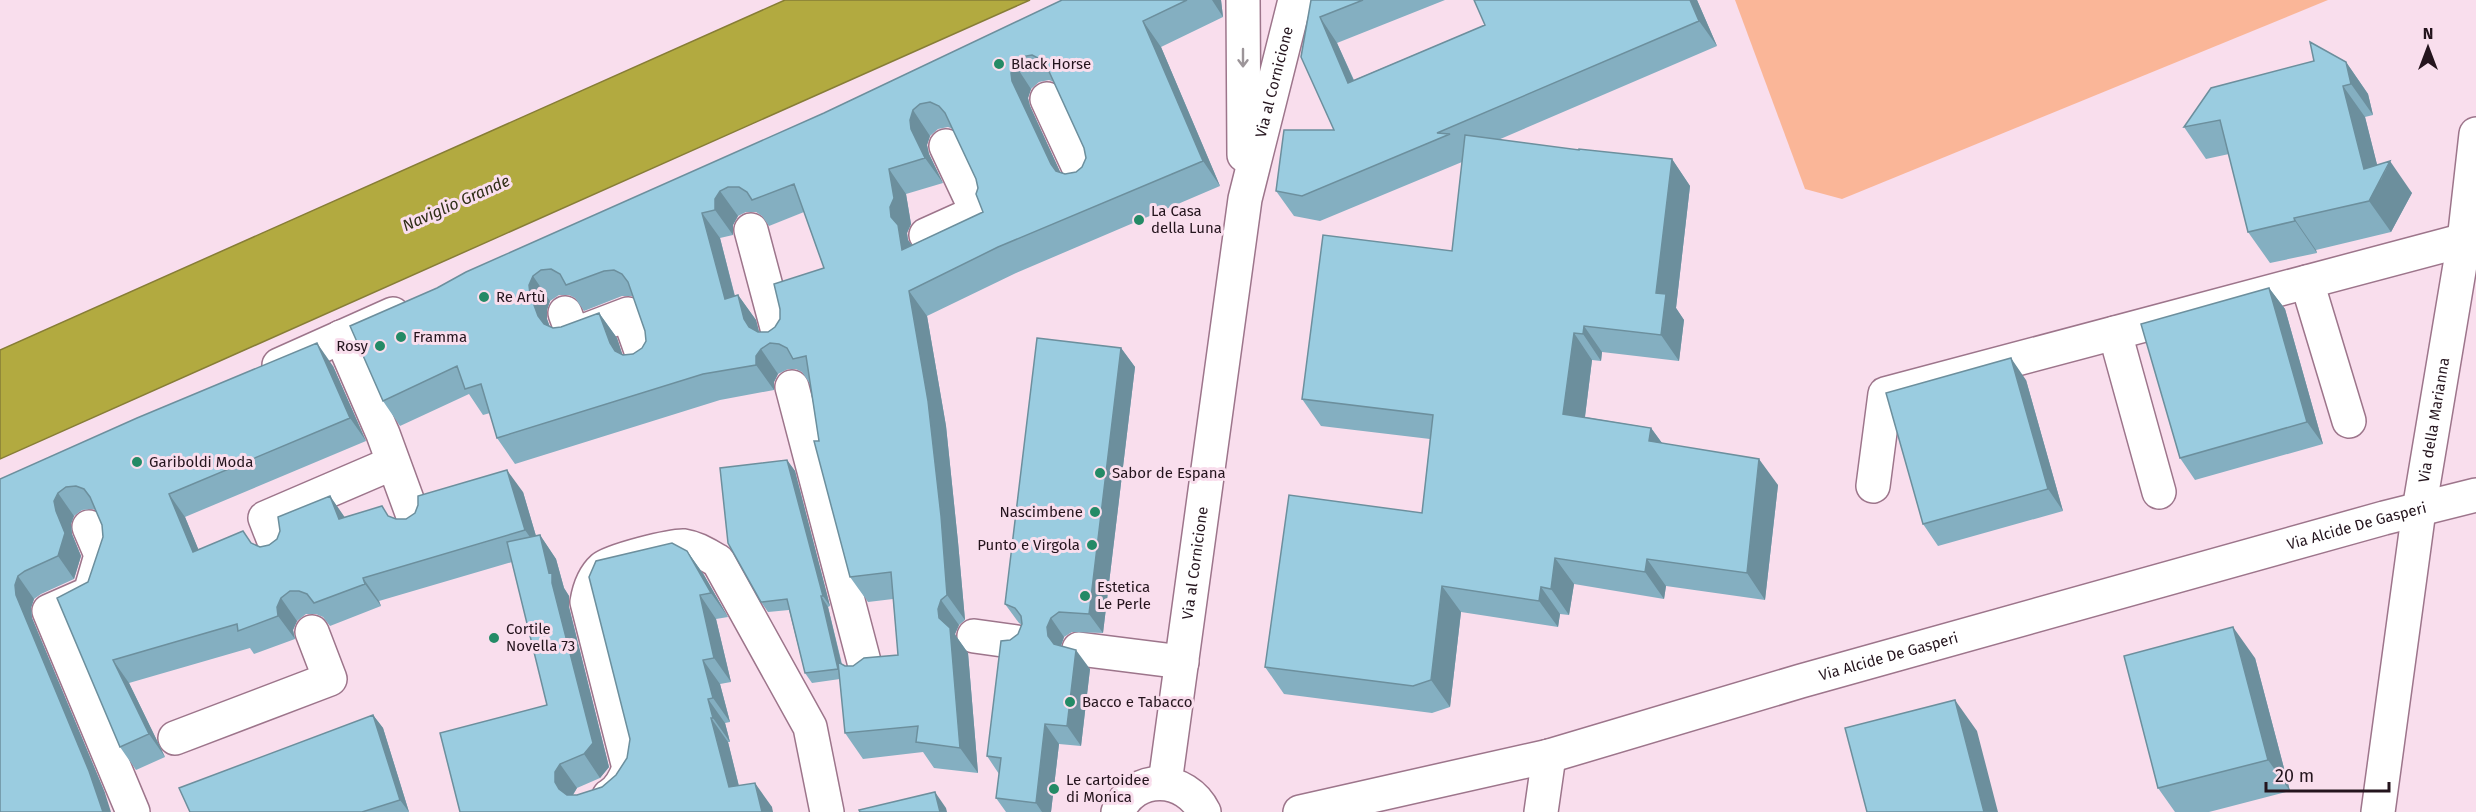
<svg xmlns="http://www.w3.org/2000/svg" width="2476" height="812" viewBox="0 0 2476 812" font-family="'Fira Sans',sans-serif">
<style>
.green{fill:#fab698}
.water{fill:#b2aa40;stroke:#877d36;stroke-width:1.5}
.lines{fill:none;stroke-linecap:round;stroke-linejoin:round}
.minor-casing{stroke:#9d758b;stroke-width:36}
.minor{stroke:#fff;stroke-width:33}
.wall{fill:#84afc1;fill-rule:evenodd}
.shaded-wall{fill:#6c8f9d}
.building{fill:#9acce0;stroke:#6c8f9d;stroke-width:1.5;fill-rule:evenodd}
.oneway{stroke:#9c9599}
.poi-dot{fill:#248a66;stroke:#f9deed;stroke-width:2}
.labels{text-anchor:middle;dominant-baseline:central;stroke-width:6;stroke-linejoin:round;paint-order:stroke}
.poi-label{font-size:15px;fill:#24141d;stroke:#f9deed;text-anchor:start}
.street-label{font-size:15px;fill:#24141d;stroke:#f9deed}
.water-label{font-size:16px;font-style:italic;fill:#2f2e17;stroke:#f9deed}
</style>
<rect width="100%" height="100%" fill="#f9deed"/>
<path class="green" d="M1735,0H2328L1842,199L1805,189Z"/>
<path class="water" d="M785,0H1030L0,459V350Z"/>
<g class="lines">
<g class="minor-casing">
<g id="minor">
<path d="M1243,0L1244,155"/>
<path d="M1047,99L1085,181"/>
<path d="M751,230L780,339"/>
<path d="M926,235L977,212L946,146"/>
<path d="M2307,282L2349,421"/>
<path d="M565,313L573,335L628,314L645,362"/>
<path d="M2115,333L2159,492"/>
<path d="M341,337L383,434L416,524"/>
<path d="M279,365L393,314"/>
<path d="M792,387L867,673"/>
<path d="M1873,486L1885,394L2476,237"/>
<path d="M89,527L101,555L90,593L49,611L133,812"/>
<path d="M278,551L265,518L393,463"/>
<path d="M974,636L1017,642"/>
<path d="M1079,649L1182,662"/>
<path d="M175,738L330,679L312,632"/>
<path id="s1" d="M1165,783L1245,199L1295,0"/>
<path d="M609,796C620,790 625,779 629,768L587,602C589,590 593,577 603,568C611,561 672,545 684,546C697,548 707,555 718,561L810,727L827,812"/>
<path d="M1118,812C1134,773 1186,775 1204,812"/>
<path id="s2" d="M1300,812L1549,756L1801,681L2384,518L2476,495"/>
<path d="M1541,812L1549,756"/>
<path id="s3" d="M2378,812L2419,510L2464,241L2476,134"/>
</g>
</g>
<use href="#minor" class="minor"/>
</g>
<path class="wall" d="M1062,0H1221L1223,17L1161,47L1220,186L1016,273L927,316L946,426L958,542L965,620L959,625L955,634L956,636L968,653L978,773L934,768L923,752L863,759L845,733L840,679L812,683L805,673L789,610L768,612L761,602L787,460L795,471L830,606L828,607L842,664L845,666H853L898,655L893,599L868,602L850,577L819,441L810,384L802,372L796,369H788L778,374L774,382V390L720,400L515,464L497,438L490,413L483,415L469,394L400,426L383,401L437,288L824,113ZM1049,80L1054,82L1084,148L1086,158L1082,167L1076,172L1065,174L1060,172L1030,106L1028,98L1031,89L1039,82ZM948,127L953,129L976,179L983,212L912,245L908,240L907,233L911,224L906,194L943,183L929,154L927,145L930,136L938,129ZM746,212H756L762,216L769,226L804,212L824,268L775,327L768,332H759L756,320L738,295L735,296L720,238L733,235V225L738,216ZM559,295H569L575,298L584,311L622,296H633L645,331L646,341L642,348L633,354H622L617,338L599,313L561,327L553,328L550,327L547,319V310L550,301Z
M1311,0H1445L1337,43L1354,80L1485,25L1697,0L1717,46L1498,140L1579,150L1672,159L1690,186L1676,308L1684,320L1679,361L1602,352L1601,361L1592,360L1585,417L1651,428L1662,443L1778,485L1765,600L1666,586L1664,599L1574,584L1569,615L1560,614L1558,627L1461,612L1450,707L1432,713L1284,694L1265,667L1422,513L1430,439L1321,426L1302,399L1452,251L1462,162L1320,221L1294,216L1276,191L1334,130Z
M2346,62L2368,94L2373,115L2365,117L2377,165L2412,193L2391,232L2316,250L2317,253L2270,263L2248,232L2229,154L2206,159L2184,127Z
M2269,288L2285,309L2323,444L2195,480L2180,458Z
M1121,348L1135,367L1103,633L1072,632L1064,637L1061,646L1090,669L1081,746L1059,744L1051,812H1006L996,798L999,774L987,756L1010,640L1018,634L1022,625L1019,623L1005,604Z
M333,366L366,441L185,517L198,549L252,543L260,547L269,545L330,496L344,517L389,516L396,519H406L523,492L536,536L540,535L556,559L564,588L569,596V607L609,767L600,778L577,788L573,795H577L602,787L616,775L627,758L687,551L704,575L728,617L716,619L731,682L720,684L730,722L725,723L730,742H728L739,786L772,807L460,812L547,705L512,562L379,601L381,606L330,626L323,617L316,614H306L297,621L293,630L295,639L254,654L250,648L129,683L165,757L136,770L120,747L88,582L103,537L102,525L96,510L92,509L82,510L74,516L71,524L72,534L81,556L74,579L41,594L34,599L31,608L32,618L105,793L0,812V479Z
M2026,380L2063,511L1938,546L1923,524Z
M2255,658L2290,791L2209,812H2175L2158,788Z
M373,715L383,728L409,812H190Z"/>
<path class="shaded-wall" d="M1212,0H1221L1223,17Z
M1690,0H1697L1717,46L1699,21Z
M1320,17L1337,43L1366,108L1348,83Z
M1143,21L1161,47L1220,186L1203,161Z
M2346,62L2368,94L2373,115L2351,84Z
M1014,63L1031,89L1028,98L1030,106L1068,189L1051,164L1012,81L1011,73Z
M2343,86L2365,117L2381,180L2390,161L2412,193L2391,232L2369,201L2364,169Z
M913,110L930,136L927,145L929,154L943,183L925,158L911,129L910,120Z
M1672,159L1690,186L1676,308L1684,320L1679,361L1661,335L1656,293Z
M889,169L906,194L911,224L907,233L908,240L916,251L902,250L891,217L890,207Z
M720,191L738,216L733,225V235L715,210V199Z
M702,213L720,238L742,325L725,299Z
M2294,218L2316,250L2317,253L2295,221Z
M533,276L550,301L547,310V319L555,341L538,316L530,294L529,285Z
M2269,288L2285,309L2323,444L2307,422Z
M909,291L927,316L946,426L958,542L965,620L947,595Z
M738,295L756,320L763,347L744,319Z
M599,313L617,338L627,368L610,343Z
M1584,326L1602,352L1601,361L1583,334Z
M1574,333L1592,360L1582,440L1563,414Z
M317,343L333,366L366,441L350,418Z
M1121,348L1135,367L1103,633L1089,614Z
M761,349L778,374L774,382V390L756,365V356Z
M2011,358L2026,380L2063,511L2048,489Z
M1651,428L1670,454L1649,441Z
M1759,459L1778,485L1765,600L1747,573Z
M787,460L795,471L830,606L823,596Z
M507,470L523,492L541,553L525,530Z
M58,493L74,516L71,524L72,534L81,556L74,579L58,556L54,501Z
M169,494L185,517L209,575L193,552Z
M330,496L346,519H339Z
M540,535L556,559L564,588L569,596V607L609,767L600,778L584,754L549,573Z
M687,551L704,575L728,617L711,593Z
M1555,558L1574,584L1569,615L1551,589Z
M1647,559L1666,586L1664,599L1645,572Z
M18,576L34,599L31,608L32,618L105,793L111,812H103L16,595L15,585Z
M363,578L379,601L381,606L365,584Z
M1442,586L1461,612L1450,707L1431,680Z
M1541,587L1560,614L1558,627L1539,601Z
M700,595L716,619L731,682L714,658Z
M821,596L828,607L845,679L838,669Z
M281,598L297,621L293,630L295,639L278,616L277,607Z
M941,600L959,625L955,634L956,636L968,653L978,773L960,748L938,609Z
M1051,618L1064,637L1061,646L1062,656L1048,636L1047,627Z
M2233,627L2255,658L2290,791L2268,760Z
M1076,650L1090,669L1081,746L1067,726Z
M113,660L129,683L165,757L149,734Z
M703,660L720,684L730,722L713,698Z
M708,699L725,723L730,742L713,718Z
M1955,700L1977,731L1998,812H1984Z
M373,715L383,728L409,812L400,800Z
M711,718L728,742L745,811L729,787Z
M1045,724L1059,744L1051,812H1042L1036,803Z
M560,764L577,788L572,796V806L559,789L555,782V772Z
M755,783L772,807L773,812H762Z
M935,792L946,808L947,812H940Z"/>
<path class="building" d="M1062,0H1187L1143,21L1203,161L998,247L909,291L928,401L941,516L947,595L941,600L938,609L939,618L950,628L960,748L916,742L918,726L845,733L838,662L845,666H853L864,658L898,655L891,572L850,577L814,441H819L806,356L793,359L787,348L779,344L770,343L761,349L756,356V365L703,374L497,438L481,384L465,389L457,366L383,401L350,326L437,288L466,272L824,113ZM1032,55L1040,59L1046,65L1084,148L1086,158L1082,167L1076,172L1065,174L1056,171L1051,164L1012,81L1011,73L1014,63L1021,57ZM930,102L939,106L945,113L976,179L978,188L976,194L983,212L902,250L898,225L891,217L890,207L894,198L889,169L925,158L911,129L910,120L913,110L920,104ZM794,184L824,268L774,284L780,309V319L775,327L768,332H758L749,327L744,319L738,295L725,299L702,213L715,210V199L720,191L728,187H739L747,192L752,200ZM551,269L560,274L566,285L604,271L614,270L622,274L628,282L645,331L646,341L642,348L633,354L623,355L615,351L610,343L599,313L561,327L553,328L544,324L538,316L530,294L529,285L533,276L541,270Z
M1311,0H1363L1320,17L1348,83L1485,25L1474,0H1690L1699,21L1437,133L1450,134L1302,196L1276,191L1284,130H1334L1301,57Z
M2310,42L2346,62L2351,84L2343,86L2364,169L2390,161L2369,201L2294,218L2295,221L2248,232L2220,120L2184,127L2211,88L2314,61Z
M1465,135L1579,150V149L1672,159L1656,293L1666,294L1661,335L1584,326L1583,334L1574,333L1563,414L1651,428L1649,441L1759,459L1747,573L1647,559L1645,572L1555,558L1551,589L1541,587L1539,601L1442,586L1431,680L1413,686L1265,667L1289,495L1422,513L1433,415L1302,399L1323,235L1452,251Z
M2269,288L2307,422L2180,458L2141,324Z
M1037,338L1121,348L1089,614L1059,612L1051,618L1047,627L1048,636L1054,644L1076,650L1067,726L1045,724L1036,803L996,798L1001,758L987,756L1001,641L1010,640L1018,634L1022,624L1021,616L1015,608L1005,604Z
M317,343L350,418L169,494L193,552L243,531L251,543L260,547L269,545L277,539L280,531L278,517L330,496L339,519L382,506L388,516L396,519H406L415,513L418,505V496L507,470L525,530L363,578L365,584L314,603L307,594L299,591H290L281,598L277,607L278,616L238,631L237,624L113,660L149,734L120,747L57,598L88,582L103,537L102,525L90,497L84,489L76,486L66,487L58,493L54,501L56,511L65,533L58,556L25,571L18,576L15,585L16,595L89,771L103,812H0V479L137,418Z
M2011,358L2048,489L1923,524L1886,393Z
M787,460L823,596H821L838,669L805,673L787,599L761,602L728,543L720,468Z
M540,535L549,573L552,572V583L593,743L584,754L560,764L555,772V782L559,789L567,795H577L602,787L616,775L627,758L630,739L589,577L596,561L672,543L687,551L711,593L700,595L714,658L703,660L713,698L708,699L713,718H711L729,787L755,783L762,812H460L440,733L547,705L507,542Z
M2233,627L2268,760L2158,788L2124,656Z
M1955,700L1984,812H1867L1845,728Z
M373,715L400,800L362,812H190L179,788Z
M935,792L940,812H860L859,810Z"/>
<defs><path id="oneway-shaft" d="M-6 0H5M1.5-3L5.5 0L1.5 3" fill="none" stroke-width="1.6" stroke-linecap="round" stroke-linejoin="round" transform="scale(1.5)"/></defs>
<use class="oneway" href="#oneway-shaft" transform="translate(1243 58) rotate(90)"/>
<g class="poi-dot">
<circle cx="999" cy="64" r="6"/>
<circle cx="1139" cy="220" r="6"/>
<circle cx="484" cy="297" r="6"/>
<circle cx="401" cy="337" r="6"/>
<circle cx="380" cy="346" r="6"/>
<circle cx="137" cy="462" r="6"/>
<circle cx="1100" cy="473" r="6"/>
<circle cx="1095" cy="512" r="6"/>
<circle cx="1092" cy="545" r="6"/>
<circle cx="1085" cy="596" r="6"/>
<circle cx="494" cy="638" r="6"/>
<circle cx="1070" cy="702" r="6"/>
<circle cx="1054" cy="789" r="6"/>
</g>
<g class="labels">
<g class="poi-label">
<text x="1011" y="64">Black Horse</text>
<text x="1151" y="211">La Casa<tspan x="1151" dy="17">della Luna</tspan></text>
<text x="496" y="297">Re Artù</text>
<text x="413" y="337">Framma</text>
<text x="368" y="346" text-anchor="end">Rosy</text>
<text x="149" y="462">Gariboldi Moda</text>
<text x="1112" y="473">Sabor de Espana</text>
<text x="1083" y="512" text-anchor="end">Nascimbene</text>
<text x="1080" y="545" text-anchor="end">Punto e Virgola</text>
<text x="1097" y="587">Estetica<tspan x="1097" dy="17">Le Perle</tspan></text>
<text x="506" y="629">Cortile<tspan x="506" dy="17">Novella 73</tspan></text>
<text x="1082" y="702">Bacco e Tabacco</text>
<text x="1066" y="780">Le cartoidee<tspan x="1066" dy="17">di Monica</tspan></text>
</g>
<g class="street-label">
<text stroke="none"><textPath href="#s1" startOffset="710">Via al Cornicione</textPath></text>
<text stroke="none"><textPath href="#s3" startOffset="396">Via della Marianna</textPath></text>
<text stroke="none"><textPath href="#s2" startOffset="1095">Via Alcide De Gasperi</textPath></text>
<text stroke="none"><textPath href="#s1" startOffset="222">Via al Cornicione</textPath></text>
<text stroke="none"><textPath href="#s2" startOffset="609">Via Alcide De Gasperi</textPath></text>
</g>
<g class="water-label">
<text transform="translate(456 203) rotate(-24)">Naviglio Grande</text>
</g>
</g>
<g transform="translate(2428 48)" stroke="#f9deed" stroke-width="4.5" paint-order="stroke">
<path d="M0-4.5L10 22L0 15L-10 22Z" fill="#24141d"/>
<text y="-9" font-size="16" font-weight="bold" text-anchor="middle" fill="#24141d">N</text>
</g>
<path d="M2266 782v9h123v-9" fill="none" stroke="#24141d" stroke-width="3"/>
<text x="2275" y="782" font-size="18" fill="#24141d" stroke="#f9deed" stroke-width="4.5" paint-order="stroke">20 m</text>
</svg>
